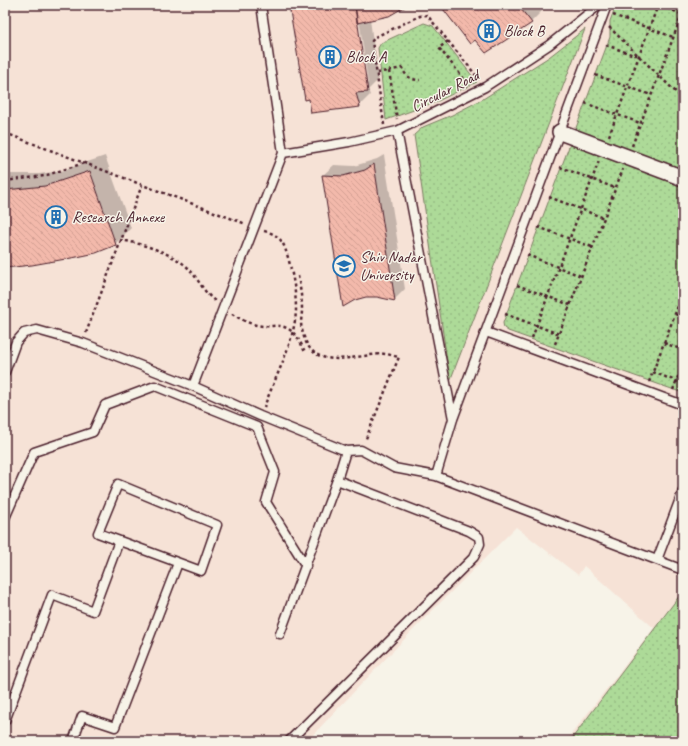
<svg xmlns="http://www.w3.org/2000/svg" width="688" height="746" viewBox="0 0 688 746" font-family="Caveat,sans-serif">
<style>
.built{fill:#f6e2d6}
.grass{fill:url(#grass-dots);stroke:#7c7c62}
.shadow{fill:#0003;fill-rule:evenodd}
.building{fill:url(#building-back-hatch);stroke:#4a1f2b}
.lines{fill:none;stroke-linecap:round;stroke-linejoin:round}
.lane-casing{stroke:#4a1f2b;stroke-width:11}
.street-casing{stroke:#4a1f2b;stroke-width:18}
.path{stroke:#4a1f2b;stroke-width:2.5;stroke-dasharray:3 3;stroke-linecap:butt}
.lane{stroke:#f7f3e8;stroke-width:8}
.street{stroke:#f7f3e8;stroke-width:15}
.labels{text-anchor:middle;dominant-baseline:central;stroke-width:3;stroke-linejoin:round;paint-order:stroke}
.poi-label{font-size:16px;fill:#4a1f2b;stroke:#f7f3e8;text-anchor:start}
.street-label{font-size:16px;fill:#4a1f2b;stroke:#f7f3e8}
</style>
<defs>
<pattern id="grass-dots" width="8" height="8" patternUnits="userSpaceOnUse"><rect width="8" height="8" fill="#adda98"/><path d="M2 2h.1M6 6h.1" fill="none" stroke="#96bb83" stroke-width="1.8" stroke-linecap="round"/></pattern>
<pattern id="building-back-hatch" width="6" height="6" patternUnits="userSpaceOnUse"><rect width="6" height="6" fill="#f3b9ab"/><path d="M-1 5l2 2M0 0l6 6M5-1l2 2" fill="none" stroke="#d29f93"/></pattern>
</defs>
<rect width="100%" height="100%" fill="#f7f3e8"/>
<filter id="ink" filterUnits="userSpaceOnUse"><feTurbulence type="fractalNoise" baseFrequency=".025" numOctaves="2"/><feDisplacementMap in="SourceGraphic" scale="8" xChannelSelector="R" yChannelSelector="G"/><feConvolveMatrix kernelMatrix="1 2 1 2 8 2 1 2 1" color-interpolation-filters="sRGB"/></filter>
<g filter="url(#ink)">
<path class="built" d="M5,5H683V741H566L654,628L584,566L578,575L516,527L414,629L307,741H5Z"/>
<path class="grass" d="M616,5H683V393L508,331L504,328L503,323L610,37V21Z
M424,23L433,26L477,82L436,102L386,120L378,48L381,43Z
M585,29L450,381L414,135L423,127L452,115L483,99L549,57Z
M683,591V741H570Z"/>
<path class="shadow" d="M290,5H406L370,19L378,80L368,90L370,95L359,106ZM357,18H359L368,83L366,85Z
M441,5H537L542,11L531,22L486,52Z
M384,155L405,289L394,300L378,296L323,175L334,165L354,166L377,159Z
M105,156L131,228L115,244L5,267V174H39L61,171Z"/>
<path class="building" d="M289,5H355L368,92L356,93L360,107L311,113L309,99L305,100Z
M355,5H408L389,16L357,23Z
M440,5H525L521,9L532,23L486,53L475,40L470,44Z
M374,164L395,301L377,297H366L355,300L343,307L322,175L343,176L365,170Z
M90,171L116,245L96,253L77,257L32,265L5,268V190L45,186Z"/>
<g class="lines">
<g class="lane-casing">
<path id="lane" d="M397,131L453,419
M283,153L349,142L397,131L485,87L549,45L599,5
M486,332L683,405
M5,372L16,342L24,333L37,330L83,343L193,386L260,416L346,451L361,450L394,468L436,476L683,570
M193,386L283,153L261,5
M436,476L453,419L607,5
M118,484L217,525L201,571L98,533Z
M5,518L34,452L93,432L105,405L155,386L257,427L275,472L266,502L306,566
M657,560L683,491
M280,634L337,480L346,451
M5,721L52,595L93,611L119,541
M73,741L82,716L115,727L178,563
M289,741L474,557L480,544L479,537L469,531L337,480"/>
</g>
<g class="street-casing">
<path id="street" d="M560,132L683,178"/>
</g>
<path class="path" d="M613,15L673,37
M609,27L683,99
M448,41L439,48L468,84
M606,45L634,55H640
M389,71L397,119
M377,73L402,68C406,77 411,80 420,80
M595,75L651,95
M585,103L640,123
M384,125L372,41L375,37L420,16L427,15L479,79
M5,133L246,224
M609,136L658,5L682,14
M632,146L683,12
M560,167L615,188
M5,181L44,176L84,163
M549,197L604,218
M538,227L592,247
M264,231C282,235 284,244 289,261C293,277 296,293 296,310C295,341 275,378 264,407
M120,240C141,243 176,254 190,270C199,280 204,293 215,301
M527,255L581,276
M298,276C300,287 302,298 302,310C302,316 300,323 302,329C310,373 349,356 381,354C386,353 393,356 399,357L365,441
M517,285L570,305
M232,314C242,320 253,326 265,326C270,327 275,325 280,326C294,328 300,341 305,352
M505,314L559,334
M675,314L683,317
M86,333L142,185
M532,338L599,161
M664,343L683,350
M555,344L623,169
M653,372L683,384
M649,382L683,293
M673,390L683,363"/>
<use href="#lane" class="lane"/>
<use href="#street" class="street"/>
</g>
</g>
<defs>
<g id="building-ring" transform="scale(1.15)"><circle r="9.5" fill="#f7f3e8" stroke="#1f6fb2" stroke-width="1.5"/><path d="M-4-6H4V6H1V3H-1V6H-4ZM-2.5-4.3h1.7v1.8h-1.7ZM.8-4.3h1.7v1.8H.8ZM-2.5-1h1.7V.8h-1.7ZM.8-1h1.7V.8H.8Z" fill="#1f6fb2"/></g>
<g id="university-ring" transform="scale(1.15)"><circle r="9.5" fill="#f7f3e8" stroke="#1f6fb2" stroke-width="1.5"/><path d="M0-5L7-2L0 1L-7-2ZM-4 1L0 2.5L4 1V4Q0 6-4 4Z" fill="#1f6fb2"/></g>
</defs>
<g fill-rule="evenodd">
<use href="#building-ring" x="489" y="31"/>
<use href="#building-ring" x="330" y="57"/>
<use href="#building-ring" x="56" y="217"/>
<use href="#university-ring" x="344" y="266"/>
</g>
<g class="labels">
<g class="poi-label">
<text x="504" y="31">Block B</text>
<text x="346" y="57">Block A</text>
<text x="72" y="217">Research Annexe</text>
<text x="360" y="257">Shiv Nadar<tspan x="360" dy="18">University</tspan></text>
</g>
<g class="street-label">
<text transform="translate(445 91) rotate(-27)">Circular Road</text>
</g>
</g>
<rect width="688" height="746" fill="none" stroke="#f7f3e8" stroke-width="20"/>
<rect x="10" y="10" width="668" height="726" fill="none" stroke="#4a1f2b" stroke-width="1.5" filter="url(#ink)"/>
</svg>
